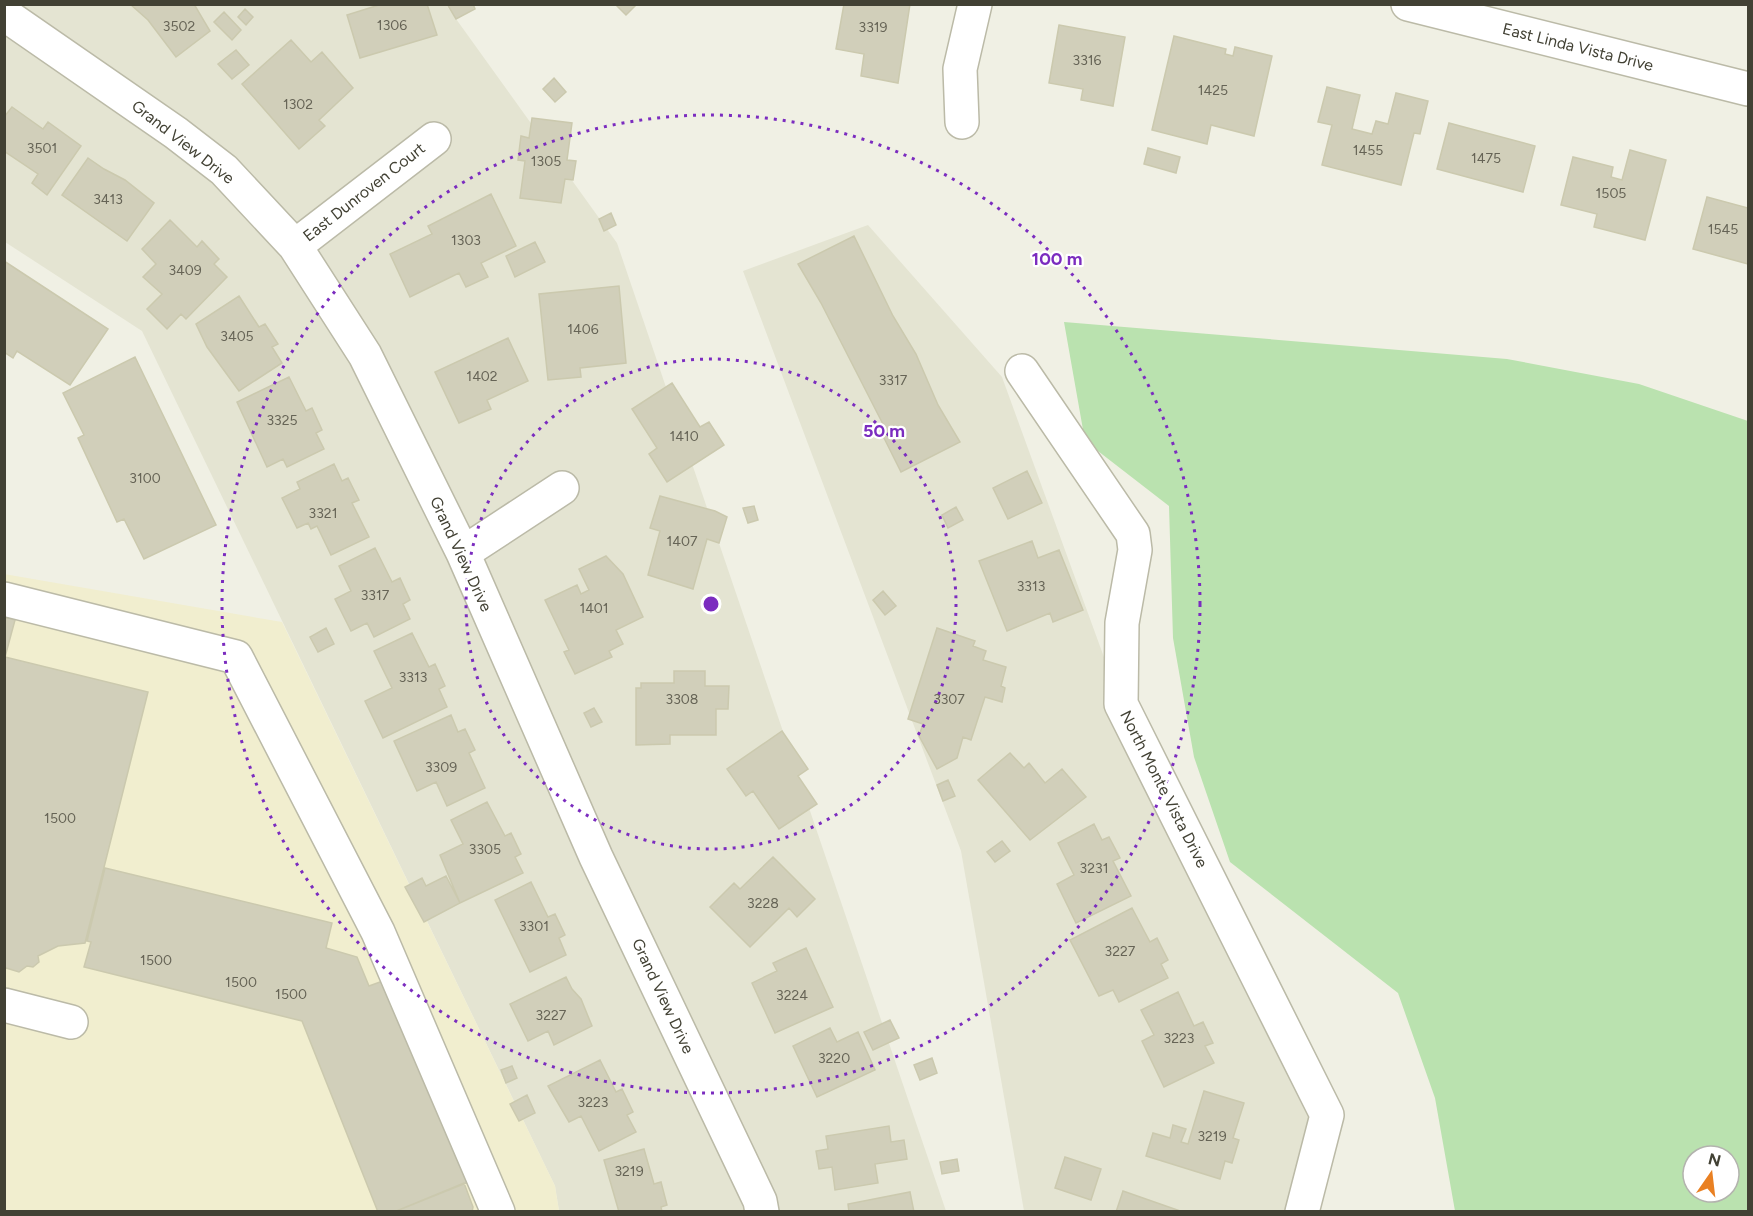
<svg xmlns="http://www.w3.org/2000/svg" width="1753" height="1216" viewBox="0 0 1753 1216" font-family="Figtree,sans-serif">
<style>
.residential{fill:#e4e4d2}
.commercial{fill:#f1eecf}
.green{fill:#bae2af;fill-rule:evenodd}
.building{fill:#d1cfba;stroke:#cbc9ae;stroke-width:1.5}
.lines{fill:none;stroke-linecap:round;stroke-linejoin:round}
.minor-casing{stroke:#bbbaa7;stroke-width:36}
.minor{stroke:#fff;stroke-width:33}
.ring{fill:none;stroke:#7b2cbf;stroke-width:3;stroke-dasharray:3 6}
.labels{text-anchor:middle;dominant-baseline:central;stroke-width:4.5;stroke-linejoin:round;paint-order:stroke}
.number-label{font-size:14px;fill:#666456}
.street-label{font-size:16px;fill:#424134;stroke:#fff}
.centre{fill:#7b2cbf;stroke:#fff;stroke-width:3}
.ring-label{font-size:18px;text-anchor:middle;font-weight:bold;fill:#7b2cbf;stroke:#fff;stroke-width:4.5;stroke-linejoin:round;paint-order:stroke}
</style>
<rect width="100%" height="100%" fill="#f0f0e4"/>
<path class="residential" d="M4,5H446L617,243L946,1211H559L555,1186L142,331L5,242Z
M868,225L1002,377L1121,704L1327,1115L1302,1211H1024L961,851L743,271Z"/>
<path class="commercial" d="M4,574L282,622L555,1186L559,1211H5Z"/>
<path class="green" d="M1064,322L1507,359L1639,384L1748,421V1211H1455L1435,1098L1398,993L1230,862L1194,757L1173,638L1169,506L1085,441ZM1693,1156H1729V1192H1693Z"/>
<path class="building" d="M130,4H194L210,31L176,57L148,20Z
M382,4H427L437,35L360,58L347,15Z
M447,4H473L475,9L456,19Z
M615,4H637L626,15Z
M844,4H910L898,83L861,76L864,54L836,49Z
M245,9L253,17L246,25L238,17Z
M224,12L241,30L232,40L214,22Z
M1059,25L1125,37L1113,106L1081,100L1083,89L1049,83Z
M1174,36L1226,49L1225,54L1233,56L1235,47L1272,56L1254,136L1211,125L1207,144L1152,130Z
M291,40L311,62L322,52L353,88L319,120L325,126L299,149L242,84Z
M236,50L249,65L232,79L218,64Z
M554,78L566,92L555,102L543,89Z
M1327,87L1360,95L1352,129L1372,134L1376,121L1388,124L1396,93L1428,101L1420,134L1414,133L1401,185L1322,165L1332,125L1318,122Z
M12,107L43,129L48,122L81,146L47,195L32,183L38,174L4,151V117Z
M532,118L572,123L567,160L576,161L573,180L565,179L561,203L520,198L525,161L518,160L521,136L529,138Z
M1449,123L1535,146L1523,192L1437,169Z
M1148,148L1180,157L1176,173L1144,164Z
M1630,150L1666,160L1645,240L1594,227L1597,214L1561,205L1573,157L1613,167L1611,177L1622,180Z
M88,158L104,169L125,180L154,203L127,241L62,195Z
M491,194L516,246L481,263L488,277L466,287L459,273L410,297L390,254L432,234L428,226Z
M1707,197L1748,208V264L1693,249Z
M611,213L616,225L604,231L599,219Z
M170,220L197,247L202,241L219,259L214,264L227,277L186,319L181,314L167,329L147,309L162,294L143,277L156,264L142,249Z
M854,236L893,316L916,354L938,405L960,442L901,472L882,434L887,432L821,303L798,264Z
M535,242L545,262L515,277L506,256Z
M4,261L108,329L70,385L17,351L13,358L4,352Z
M619,286L626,363L580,368L581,377L548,380L539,294Z
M239,296L259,327L265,324L278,344L272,347L282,363L239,391L207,347L196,324Z
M508,338L528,381L487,400L491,409L459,423L435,372Z
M135,357L216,525L144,559L124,519L117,522L78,438L84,435L63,393Z
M289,377L306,411L312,408L322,430L316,433L324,449L287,467L283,459L267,467L237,402Z
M672,383L700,427L709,422L724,445L667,482L649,454L657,448L632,409Z
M334,464L342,481L348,478L359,500L352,503L369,537L331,555L317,526L311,529L308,523L297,528L282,498L300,489L297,482Z
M1027,471L1042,503L1008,519L993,488Z
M660,496L715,511L727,517L719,543L707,539L693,589L648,575L660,531L650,528Z
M754,506L758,520L748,523L743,508Z
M956,507L963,520L948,528L942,515Z
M1032,541L1038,558L1059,550L1083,610L1053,622L1050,613L1007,631L979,561Z
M375,548L392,582L400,578L410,600L403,604L410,619L374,637L367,623L351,631L335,599L351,591L339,566Z
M606,556L623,574L643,617L616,630L623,644L609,651L612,657L575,674L564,652L569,650L545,600L577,585L581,594L589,590L579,569Z
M883,591L896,606L885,615L873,600Z
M4,617L15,620L5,657L148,692L85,943L58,946L38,956L39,962L33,967L27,966L19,972L6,968L4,971Z
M326,628L334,644L318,652L310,637Z
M937,628L975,641L973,646L986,651L983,660L1006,667L1001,686L1005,688L1002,702L985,697L971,740L963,737L957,758L937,769L919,736L923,724L908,719Z
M412,633L429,667L435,664L445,686L439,689L447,707L383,738L365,701L392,688L374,651Z
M674,671H705V686H729L728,709H716V735H670V744L636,745V688H641V683H674Z
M594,708L602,722L591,727L584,713Z
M451,715L458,732L465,729L475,750L469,753L485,788L447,806L436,782L417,791L394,741Z
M782,731L808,769L798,776L817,804L779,829L753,791L746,796L727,769Z
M1010,753L1024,768L1029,763L1045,783L1062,769L1086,797L1030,840L978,780Z
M948,780L955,796L943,801L937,785Z
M487,802L505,836L511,833L521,854L515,857L523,873L460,903L440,855L463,844L451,820Z
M1094,824L1102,840L1109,837L1120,858L1113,861L1131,896L1076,923L1057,884L1074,875L1058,843Z
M1002,841L1010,851L995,862L987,852Z
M773,857L815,899L797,917L789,908L750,947L710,907L734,883L740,889Z
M105,868L332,923L326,948L357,957L369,986L394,977L476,1179L394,1212H378L302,1021L84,967L91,942L87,941Z
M446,876L460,903L424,922L405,887L422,878L426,886Z
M531,882L548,917L555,914L565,935L559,938L566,955L530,972L495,900Z
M1132,908L1150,942L1157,938L1168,960L1161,964L1168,978L1119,1002L1113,990L1099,996L1070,940Z
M806,948L833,1007L775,1033L752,983L777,971L773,963Z
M566,977L572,989L581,999L592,1026L554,1045L548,1031L528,1041L510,1004Z
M1178,992L1194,1026L1203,1022L1213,1043L1205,1046L1214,1063L1164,1087L1142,1041L1154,1035L1141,1010Z
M890,1020L899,1038L873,1050L864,1032Z
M830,1028L837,1042L858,1032L875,1070L817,1097L793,1046Z
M932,1058L937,1073L920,1080L914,1065Z
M600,1060L616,1092L622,1089L633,1112L627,1115L636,1132L599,1151L581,1116L569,1122L548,1086Z
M512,1066L517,1078L506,1083L501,1070Z
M1204,1091L1244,1103L1233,1138L1239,1140L1232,1163L1225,1161L1220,1179L1146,1156L1153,1133L1170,1138L1173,1125L1186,1129L1181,1142L1188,1144Z
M527,1095L535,1113L519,1121L510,1104Z
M889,1126L891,1142L904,1140L907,1159L875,1164L878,1183L835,1190L832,1167L819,1169L816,1151L828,1149L826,1136Z
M644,1149L654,1184L661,1182L667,1205L661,1207L662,1212H619L604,1160Z
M1065,1157L1101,1169L1091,1200L1055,1188Z
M957,1159L959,1171L942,1174L940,1162Z
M464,1183L473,1207L472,1212H394Z
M1123,1191L1183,1212H1116Z
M910,1192L914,1212H849L848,1204Z"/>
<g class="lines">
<g class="minor-casing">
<path id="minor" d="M1408,4L1748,89
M4,14L176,133L224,170L295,246L365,355L463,553L596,857L760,1201L762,1212
M962,122L960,69L975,4
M295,246L434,139
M1022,371L1133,534L1135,550L1122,623L1121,704L1327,1115L1302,1212
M463,553L562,488
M4,599L236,657L378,932L498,1212
M4,1005L71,1022"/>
</g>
<use href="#minor" class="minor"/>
</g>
<g class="ring">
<circle cx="711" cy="604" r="245"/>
<circle cx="711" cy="604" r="489"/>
</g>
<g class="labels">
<g class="number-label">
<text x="392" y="25">1306</text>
<text x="179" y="26">3502</text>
<text x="873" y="27">3319</text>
<text x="1087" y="60">3316</text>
<text x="1213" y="90">1425</text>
<text x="298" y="104">1302</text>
<text x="42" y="148">3501</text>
<text x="1368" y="150">1455</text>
<text x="1486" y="158">1475</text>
<text x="546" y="161">1305</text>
<text x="1611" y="193">1505</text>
<text x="108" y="199">3413</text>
<text x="1723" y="229">1545</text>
<text x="466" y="240">1303</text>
<text x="185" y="270">3409</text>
<text x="583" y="329">1406</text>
<text x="237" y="336">3405</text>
<text x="482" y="376">1402</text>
<text x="893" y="380">3317</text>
<text x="282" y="420">3325</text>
<text x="684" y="436">1410</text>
<text x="145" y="478">3100</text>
<text x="323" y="513">3321</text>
<text x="682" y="541">1407</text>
<text x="1031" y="586">3313</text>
<text x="375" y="595">3317</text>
<text x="594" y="608">1401</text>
<text x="413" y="677">3313</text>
<text x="682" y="699">3308</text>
<text x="949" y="699">3307</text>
<text x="441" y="767">3309</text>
<text x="60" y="818">1500</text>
<text x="485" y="849">3305</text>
<text x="1094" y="868">3231</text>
<text x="763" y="903">3228</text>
<text x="534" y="926">3301</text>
<text x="1120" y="951">3227</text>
<text x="156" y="960">1500</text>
<text x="241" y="982">1500</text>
<text x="291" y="994">1500</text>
<text x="792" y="995">3224</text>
<text x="551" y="1015">3227</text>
<text x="1179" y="1038">3223</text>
<text x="834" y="1058">3220</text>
<text x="593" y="1102">3223</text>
<text x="1212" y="1136">3219</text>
<text x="629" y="1171">3219</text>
</g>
<g class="street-label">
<text transform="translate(1578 47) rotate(14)">East Linda Vista Drive</text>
<text transform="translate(183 142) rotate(38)">Grand View Drive</text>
<text transform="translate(364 192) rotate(-38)">East Dunroven Court</text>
<text transform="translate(461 554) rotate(65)">Grand View Drive</text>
<text transform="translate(1164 789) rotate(63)">North Monte Vista Drive</text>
<text transform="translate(663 996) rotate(65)">Grand View Drive</text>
</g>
</g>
<circle cx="711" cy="604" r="9" class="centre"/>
<g class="ring-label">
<text x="1057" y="265">100 m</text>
<text x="884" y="437">50 m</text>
</g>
<rect width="1753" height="1216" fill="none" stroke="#424134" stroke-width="12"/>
<g transform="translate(1711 1174) rotate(14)"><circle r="28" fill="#ffffff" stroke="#b3b3ae" stroke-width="1.5"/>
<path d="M0-4.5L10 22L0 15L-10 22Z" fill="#e98022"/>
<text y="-9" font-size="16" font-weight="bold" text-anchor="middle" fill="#424134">N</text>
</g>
</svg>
